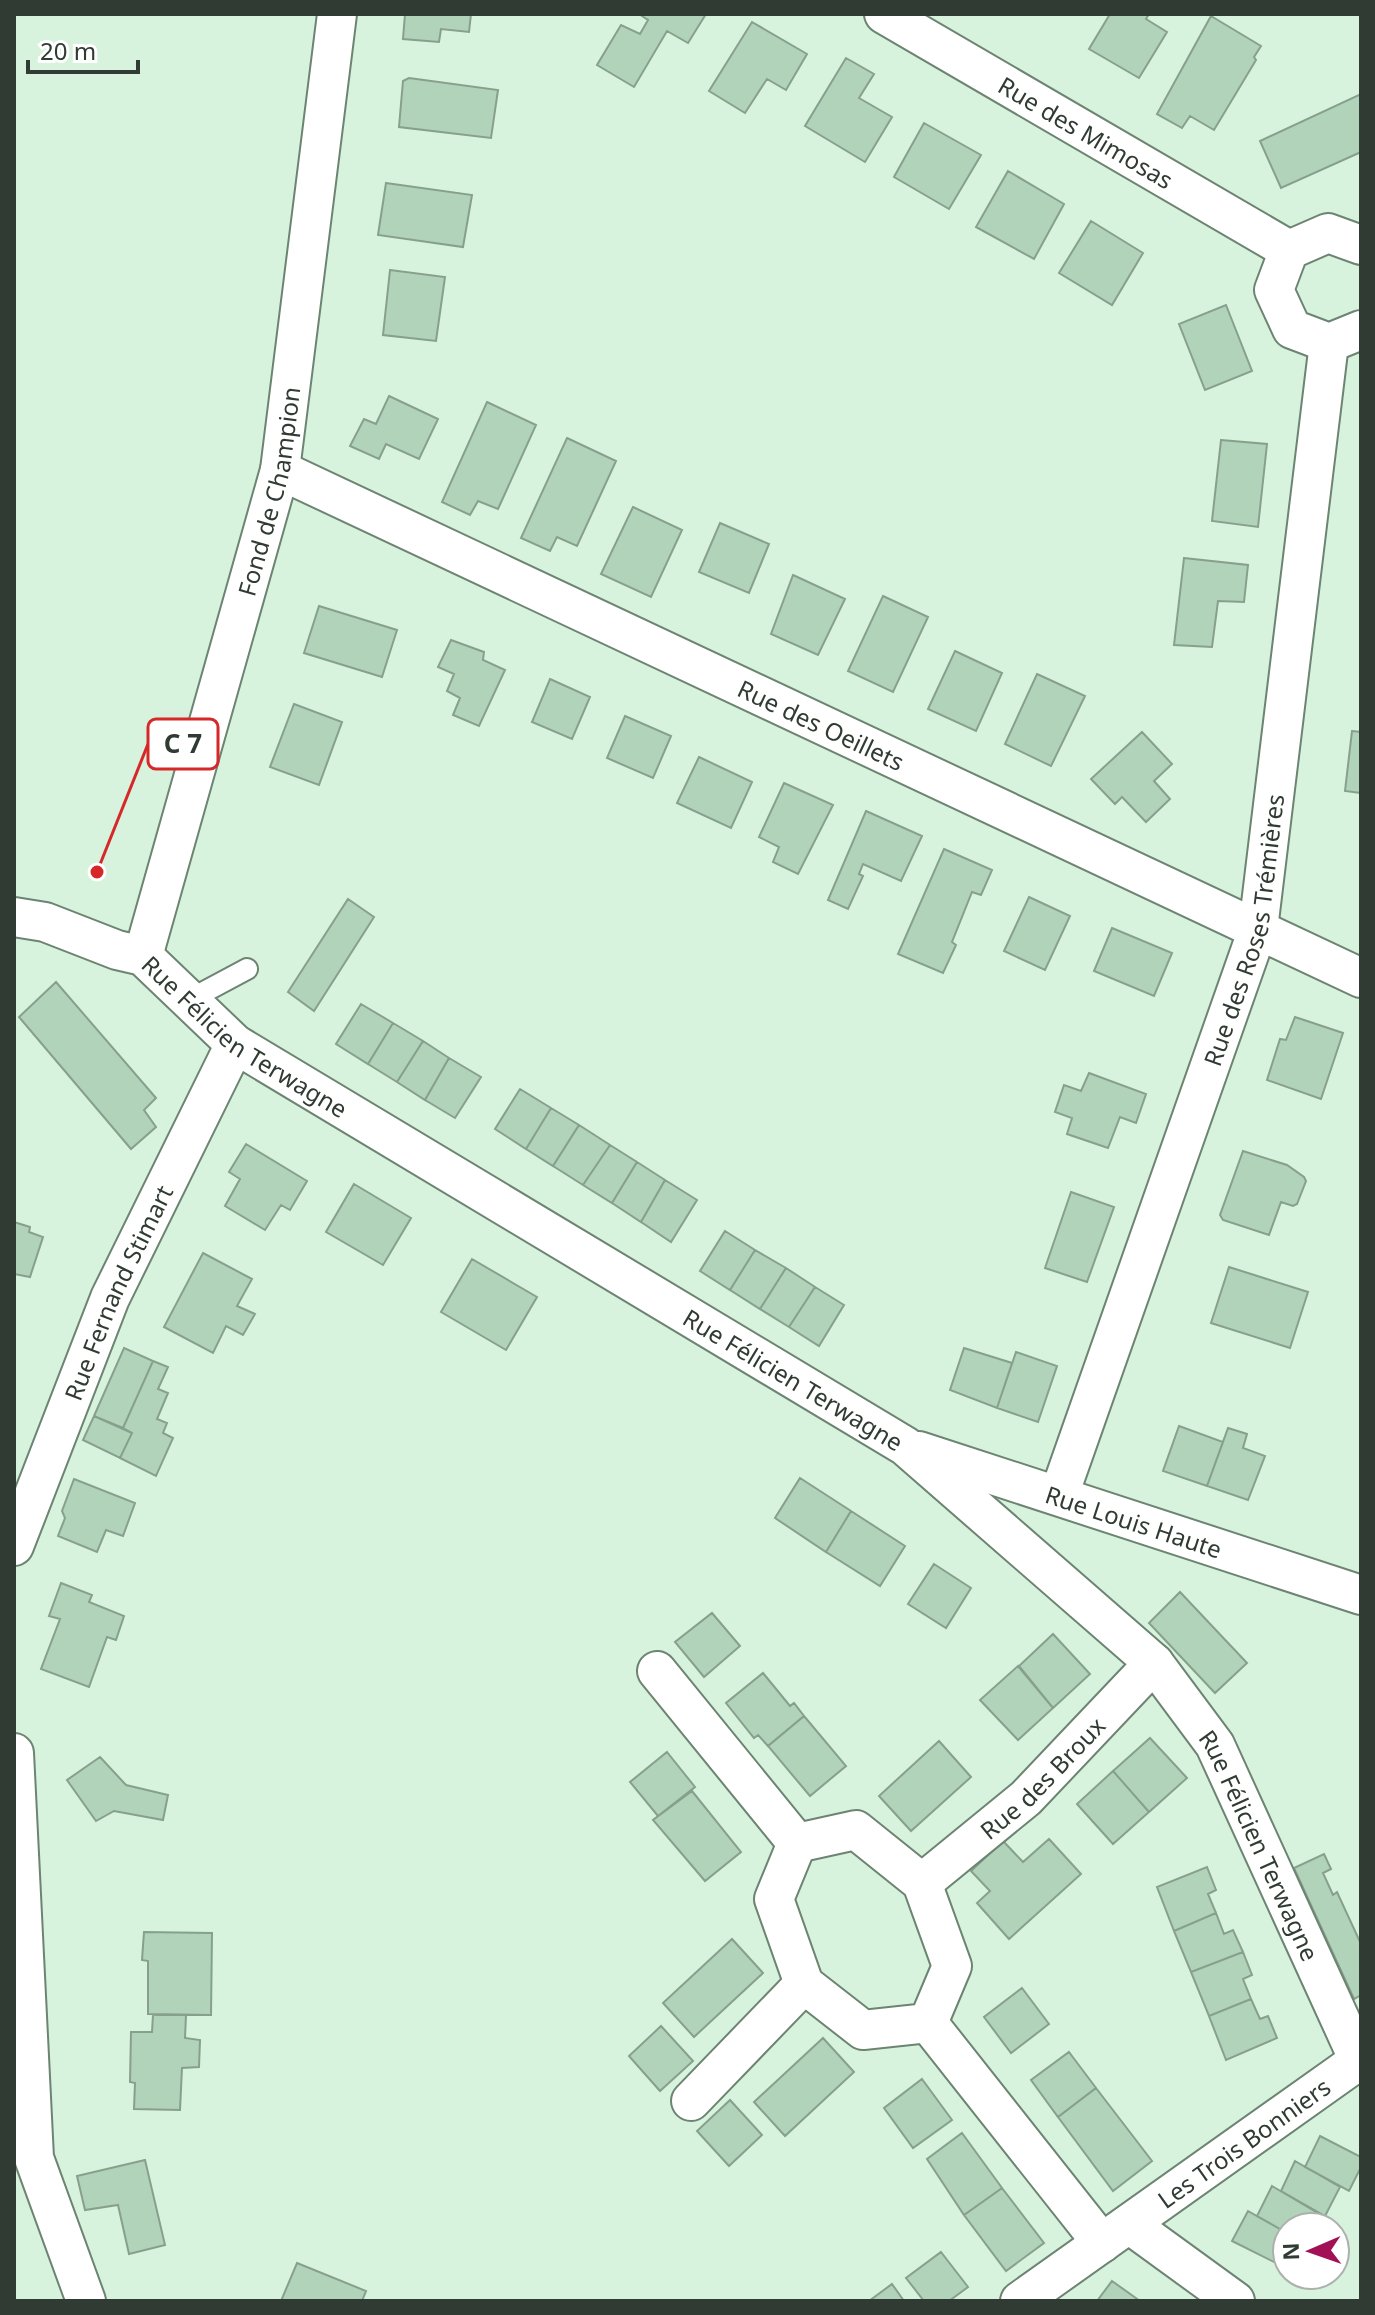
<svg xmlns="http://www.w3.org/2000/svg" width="1375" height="2315" viewBox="0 0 1375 2315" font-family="'Noto Sans',sans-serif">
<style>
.building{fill:#b1d3b9;stroke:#87a08d;stroke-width:2}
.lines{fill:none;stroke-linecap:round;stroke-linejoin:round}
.service-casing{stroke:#6c8471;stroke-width:24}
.minor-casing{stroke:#6c8471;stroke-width:42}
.service{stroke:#fff;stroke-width:20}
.minor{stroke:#fff;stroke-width:38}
.labels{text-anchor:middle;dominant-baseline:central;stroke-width:6;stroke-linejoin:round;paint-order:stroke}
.street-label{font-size:24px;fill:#303b33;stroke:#fff}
.leader{fill:none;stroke:#d62828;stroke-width:3}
.callout-dot{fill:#d62828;stroke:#fff;stroke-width:3}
.callout{fill:#fff;stroke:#d62828;stroke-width:3}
.callout-label{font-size:26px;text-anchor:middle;font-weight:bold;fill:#303b33}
</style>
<rect width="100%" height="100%" fill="#d7f2dd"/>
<path class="building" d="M405,14H471L469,32L441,29L439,42L403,39Z
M639,14H706L688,43L667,31L634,87L597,65L621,25L640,34L648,20Z
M1110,14H1149L1146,19L1167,32L1139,78L1089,49Z
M1211,16L1261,46L1254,57L1256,60L1214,130L1190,116L1182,128L1157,114Z
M752,22L807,54L786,90L767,79L745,113L709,91Z
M846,58L874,74L859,98L892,117L865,162L805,126Z
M409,78L498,90L491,138L399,127L403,81Z
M1361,94V152L1281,188L1260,141Z
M924,123L981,155L949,209L894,177Z
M1008,171L1064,204L1034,259L976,227Z
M386,183L472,195L463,247L378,235Z
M1091,221L1143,253L1112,305L1059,273Z
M390,270L445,277L436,341L383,335Z
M1226,305L1252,371L1205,390L1179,324Z
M389,396L438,419L419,459L386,444L379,459L350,446L364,419L376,424Z
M487,402L536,425L498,509L478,501L470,515L442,502Z
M567,438L616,461L577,546L557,537L550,551L521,538Z
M1221,440L1267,444L1258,527L1212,521Z
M633,507L682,530L651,597L601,574Z
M720,523L769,544L749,593L699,572Z
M1184,558L1248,565L1244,602L1218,601L1212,647L1174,645Z
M793,575L845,599L818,655L771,634Z
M883,596L928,617L893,692L848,671Z
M319,606L397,630L382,677L304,653Z
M451,640L484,652L483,660L505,670L479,726L453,715L460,698L447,691L454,674L438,667Z
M955,651L1002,673L976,731L928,709Z
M1037,674L1085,696L1051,766L1005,744Z
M550,679L590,697L572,739L532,722Z
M294,704L342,722L319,785L270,767Z
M625,716L671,736L653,778L607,758Z
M1352,731L1361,732V793L1345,791Z
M1142,732L1172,764L1154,781L1170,799L1146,822L1122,797L1115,804L1091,779Z
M699,757L752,782L731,828L677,803Z
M784,783L833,805L798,874L773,862L779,847L759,837Z
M866,811L922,836L901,881L863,864L859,874L863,876L848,909L828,900Z
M944,849L992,870L981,895L972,892L952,942L956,945L943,973L898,954Z
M1029,897L1070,916L1045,970L1004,951Z
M348,899L374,917L314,1011L288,992Z
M1112,928L1172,953L1154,996L1094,971Z
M56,982L156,1098L144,1110L156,1127L131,1149L19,1017Z
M361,1004L393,1023L368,1064L336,1044Z
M1295,1017L1343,1033L1321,1099L1267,1080L1280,1039L1286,1040Z
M393,1023L423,1041L397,1082L368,1064Z
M423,1041L449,1058L425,1100L397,1082Z
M449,1058L481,1077L455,1118L425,1100Z
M1089,1073L1146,1094L1136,1123L1120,1117L1108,1148L1067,1134L1072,1118L1055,1112L1064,1085L1081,1091Z
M520,1089L551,1108L526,1149L495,1129Z
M551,1108L579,1125L553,1166L526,1149Z
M579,1125L610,1145L583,1185L553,1166Z
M246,1144L307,1181L290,1210L281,1205L265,1230L225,1206L240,1179L229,1172Z
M610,1145L637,1162L612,1203L583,1185Z
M1243,1151L1287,1165L1304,1177L1306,1181L1297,1204L1293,1206L1281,1202L1269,1235L1223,1220L1220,1215Z
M637,1162L665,1180L641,1222L612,1203Z
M665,1180L697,1200L671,1242L641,1222Z
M354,1184L411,1218L383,1265L326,1232Z
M1071,1192L1114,1207L1087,1282L1045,1268Z
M14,1222L30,1227L29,1232L43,1237L30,1277L14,1274Z
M725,1231L755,1250L730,1290L700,1271Z
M755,1250L786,1268L760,1309L730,1290Z
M203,1253L252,1279L237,1306L255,1314L243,1335L226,1326L213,1353L164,1327Z
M472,1259L537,1297L506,1350L441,1312Z
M1229,1267L1308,1292L1290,1348L1211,1323Z
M786,1268L815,1287L789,1327L760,1309Z
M815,1287L844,1305L819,1346L789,1327Z
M124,1348L153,1361L123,1428L94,1416Z
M964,1348L1012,1363L997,1408L950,1390Z
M1016,1352L1057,1366L1038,1422L997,1408Z
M153,1361L168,1367L158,1389L168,1393L157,1419L167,1423L163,1433L173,1438L156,1476L120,1458L132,1433L123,1428Z
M94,1416L132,1433L120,1458L83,1440Z
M1179,1426L1223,1442L1207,1486L1163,1471Z
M1228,1428L1247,1434L1243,1448L1265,1456L1248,1500L1207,1486Z
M800,1478L851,1511L826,1552L775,1518Z
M74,1479L135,1503L123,1536L106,1530L97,1552L58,1536L65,1518L62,1511Z
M851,1511L905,1546L880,1586L826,1552Z
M934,1564L971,1588L946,1628L908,1604Z
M61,1583L92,1595L89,1602L124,1616L116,1640L107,1637L89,1687L41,1669L60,1619L49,1616Z
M1180,1592L1247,1663L1215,1693L1149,1623Z
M712,1613L740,1646L704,1677L675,1642Z
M1053,1634L1090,1674L1053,1708L1019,1666Z
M1018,1666L1053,1708L1018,1740L980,1700Z
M763,1673L790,1706L794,1703L804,1716L768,1746L758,1735L754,1738L726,1703Z
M804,1716L846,1766L810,1796L768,1746Z
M1150,1738L1187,1778L1149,1812L1113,1771Z
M939,1741L971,1777L911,1831L879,1796Z
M667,1752L695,1787L658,1816L630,1782Z
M100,1757L126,1785L168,1795L163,1820L114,1811L96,1821L67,1780Z
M1113,1771L1149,1812L1113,1844L1077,1804Z
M692,1791L741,1852L705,1881L653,1820Z
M1049,1839L1081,1874L1009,1939L977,1903L990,1891L971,1871L1003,1841L1023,1862Z
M1324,1854L1331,1869L1323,1873L1333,1895L1337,1892L1361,1944V1995L1354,1999L1294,1868Z
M1207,1867L1216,1890L1208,1894L1216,1913L1174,1931L1157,1887Z
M1216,1913L1224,1934L1233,1930L1243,1952L1191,1972L1174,1931Z
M144,1932L212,1933L211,2015L148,2014V1961L142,1960Z
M732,1939L763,1973L694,2037L663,2003Z
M1243,1952L1252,1975L1243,1979L1251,1999L1209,2016L1191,1972Z
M1022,1988L1049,2024L1011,2053L984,2017Z
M1251,1999L1260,2019L1268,2016L1277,2038L1226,2060L1209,2016Z
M153,2015H186L185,2038L200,2040L199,2067L182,2068L180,2110L134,2109L135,2083L130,2082L131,2032H152Z
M661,2026L693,2061L660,2091L629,2056Z
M823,2038L854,2072L785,2136L754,2102Z
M1069,2052L1096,2088L1058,2117L1031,2080Z
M922,2079L952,2120L913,2148L884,2108Z
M1096,2088L1152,2161L1113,2191L1058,2117Z
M730,2100L762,2135L729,2166L697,2131Z
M962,2133L1002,2188L964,2215L927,2159Z
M1320,2136L1361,2157V2167L1349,2191L1305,2167Z
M145,2160L165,2245L129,2254L118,2205L85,2210L77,2176Z
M1295,2161L1340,2187L1325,2216L1281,2191Z
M1272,2186L1316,2212L1308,2227H1287V2233L1257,2216Z
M1002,2188L1044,2243L1006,2271L964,2215Z
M1248,2211L1287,2233V2246L1278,2264L1232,2241Z
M941,2252L968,2287L949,2301H924L906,2278Z
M297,2263L366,2291L362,2301H281Z
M1112,2281L1140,2301H1097Z
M892,2284L904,2301H869Z"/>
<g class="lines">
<g class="service-casing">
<path id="service" d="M189,1000L247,969"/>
</g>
<g class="minor-casing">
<g id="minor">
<path id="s1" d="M884,14L1289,250"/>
<path d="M1361,245L1328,233L1289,250L1274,290L1292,329L1329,343L1361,330"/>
<path id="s2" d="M280,470L1361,978"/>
<path id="s3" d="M14,917L45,922L117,950L143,956L235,1044L905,1446L1154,1663L1215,1745L1361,2065"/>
<path id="s4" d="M143,956L280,470L337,14"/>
<path id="s5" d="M919,1451L1361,1595"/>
<path id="s6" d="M1059,1495L1258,929L1329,343"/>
<path id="s7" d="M14,1546L110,1298L235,1044"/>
<path d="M657,1671L797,1843"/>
<path d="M14,1753L34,2158L86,2301"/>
<path d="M856,1830L922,1883L952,1966L928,2023L863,2030L804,1984L774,1899L797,1843Z"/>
<path id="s8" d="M922,1883L1026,1798L1154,1663"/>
<path d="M928,2023L1102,2243"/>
<path d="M691,2101L804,1984"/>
<path d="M1129,2224L1235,2301"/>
<path id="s9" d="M1020,2301L1358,2061"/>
</g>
</g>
<use href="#service" class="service"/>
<use href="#minor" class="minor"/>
</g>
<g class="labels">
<g class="street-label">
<text stroke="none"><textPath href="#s1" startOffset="234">Rue des Mimosas</textPath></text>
<text stroke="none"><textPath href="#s4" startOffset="482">Fond de Champion</textPath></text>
<text stroke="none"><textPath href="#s2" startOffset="598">Rue des Oeillets</textPath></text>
<text stroke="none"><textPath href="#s6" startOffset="596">Rue des Roses Trémières</textPath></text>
<text stroke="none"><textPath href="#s3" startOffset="266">Rue Félicien Terwagne</textPath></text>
<text stroke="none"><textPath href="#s7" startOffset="274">Rue Fernand Stimart</textPath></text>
<text stroke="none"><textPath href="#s3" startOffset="914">Rue Félicien Terwagne</textPath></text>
<text stroke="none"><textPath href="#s5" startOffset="226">Rue Louis Haute</textPath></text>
<text stroke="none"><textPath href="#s8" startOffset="160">Rue des Broux</textPath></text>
<text stroke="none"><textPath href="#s3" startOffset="1586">Rue Félicien Terwagne</textPath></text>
<text stroke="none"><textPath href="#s9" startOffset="274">Les Trois Bonniers</textPath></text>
</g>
</g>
<path class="leader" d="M97 872L148 744"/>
<circle class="callout-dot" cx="97" cy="872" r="8"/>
<rect class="callout" x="148" y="719" width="70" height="50" rx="8"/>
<g class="callout-label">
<text x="183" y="753">C 7</text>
</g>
<rect width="1375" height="2315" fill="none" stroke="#303b33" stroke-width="32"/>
<g transform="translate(1311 2251) rotate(268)"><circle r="38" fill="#ffffff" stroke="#acb1ad" stroke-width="2"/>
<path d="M0-6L14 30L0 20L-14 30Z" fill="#a21055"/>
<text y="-12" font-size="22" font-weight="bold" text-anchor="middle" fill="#303b33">N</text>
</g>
<path d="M28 60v12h110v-12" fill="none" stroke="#303b33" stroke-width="4"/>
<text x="40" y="60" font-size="24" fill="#303b33" stroke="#ffffff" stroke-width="6" paint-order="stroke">20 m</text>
</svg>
